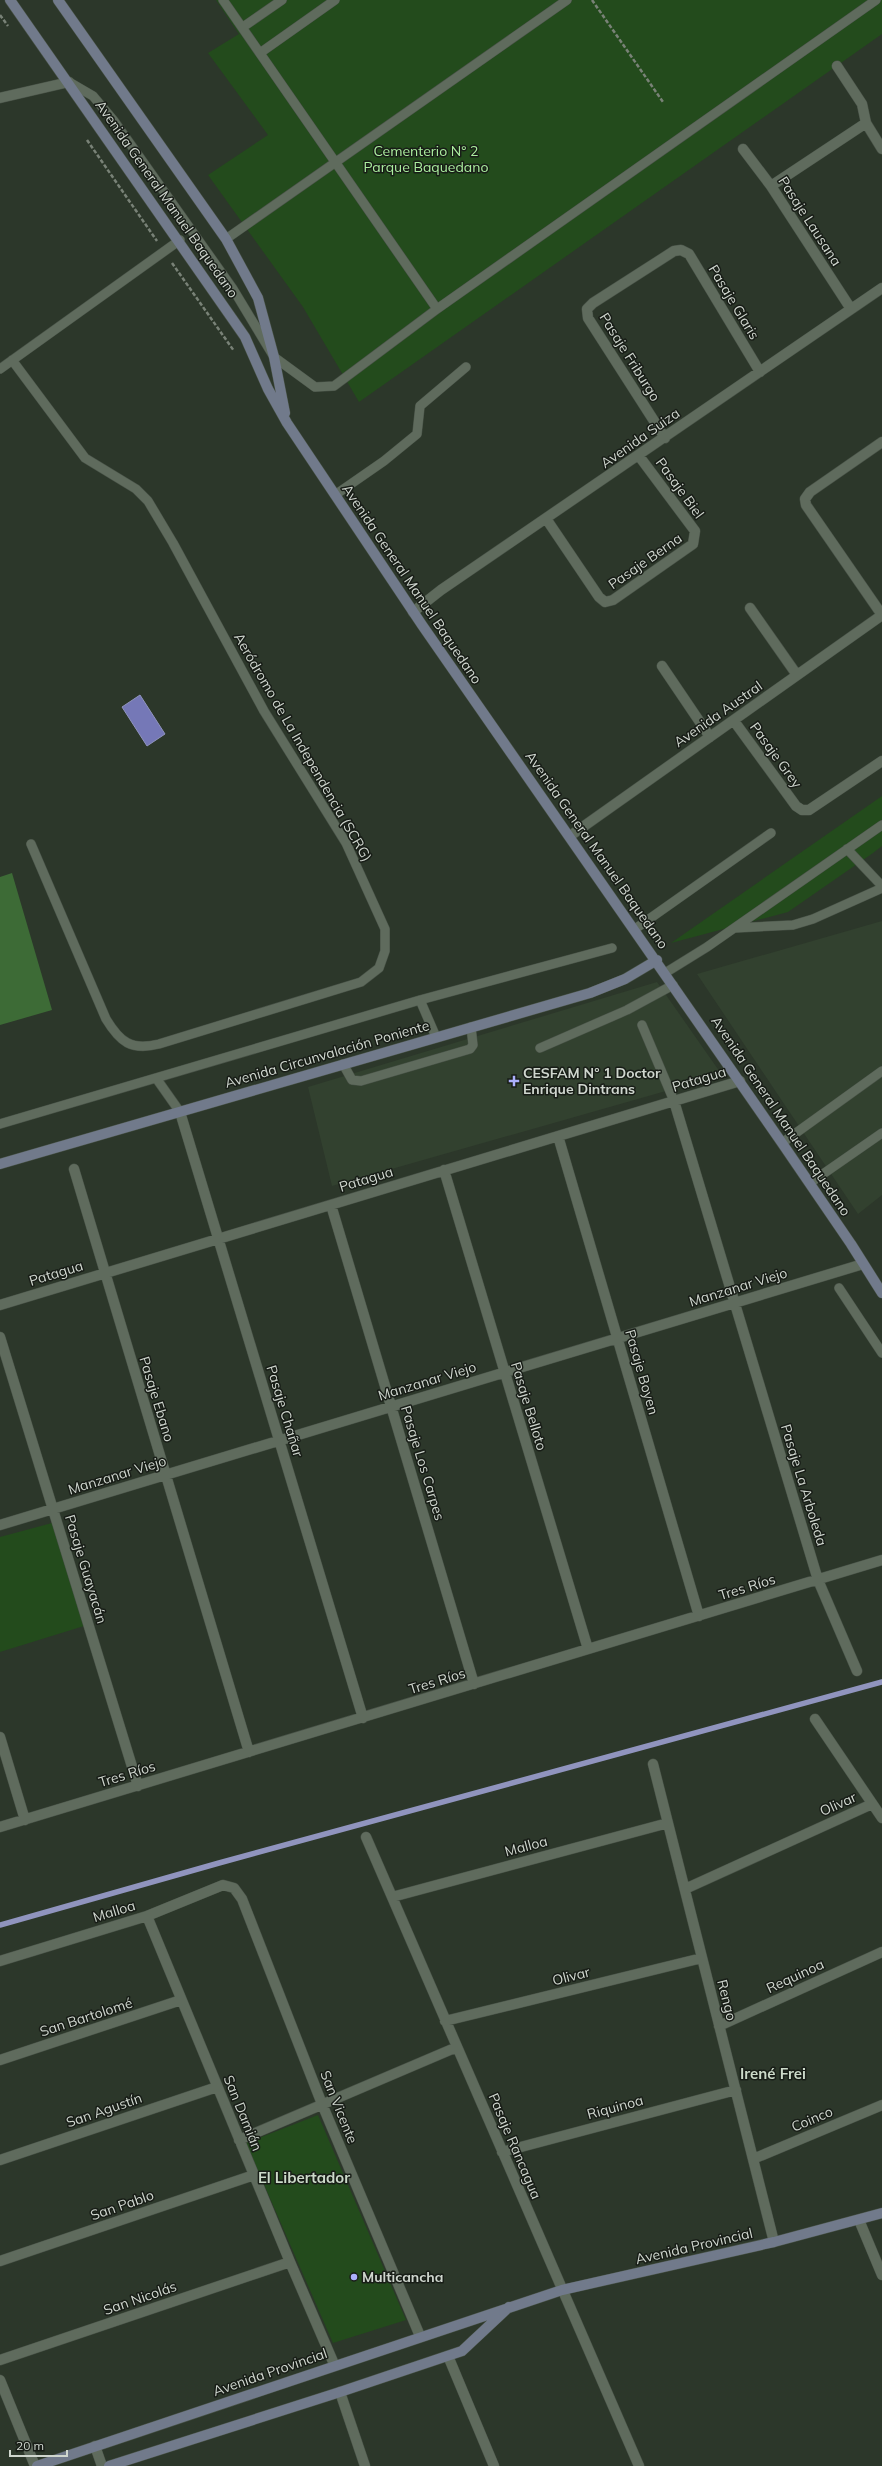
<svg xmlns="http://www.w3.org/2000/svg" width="882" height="2466" viewBox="0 0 882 2466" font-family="Mulish,sans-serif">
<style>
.built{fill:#32412f}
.green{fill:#234b1c}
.water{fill:#7578b7;stroke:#9094be}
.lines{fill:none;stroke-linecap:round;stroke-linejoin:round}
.stream{stroke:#9094be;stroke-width:5.5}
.building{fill:#3d6b36}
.lane-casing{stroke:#485247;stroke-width:10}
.street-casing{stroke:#485247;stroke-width:11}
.secondary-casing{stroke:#485247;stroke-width:11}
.path{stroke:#798277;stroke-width:2.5;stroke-dasharray:4 2;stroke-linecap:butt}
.lane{stroke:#5f6b5d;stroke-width:9}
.street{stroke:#5f6b5d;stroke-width:10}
.secondary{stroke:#717a8b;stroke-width:10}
.poi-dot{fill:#abaffb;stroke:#181d17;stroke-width:1.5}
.labels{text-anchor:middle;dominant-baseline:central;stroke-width:3;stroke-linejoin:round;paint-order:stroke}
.park-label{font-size:14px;fill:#abee9f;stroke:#181d17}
.street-label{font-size:14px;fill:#cfd6ce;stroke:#181d17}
.poi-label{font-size:14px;font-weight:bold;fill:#cfd6ce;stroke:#181d17;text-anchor:start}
.neighbourhood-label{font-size:15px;font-weight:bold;fill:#ccdac9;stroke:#181d17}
</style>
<rect width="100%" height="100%" fill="#2c372a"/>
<path class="built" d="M882,921V1195L858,1214L697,974Z
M657,982L722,1075L332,1186L308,1087Z"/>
<path class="green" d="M216,0H882V34L359,402L303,307L208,175L268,135L208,53L239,34Z
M882,796V846L873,853L788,912L671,943Z
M52,1523L84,1626L0,1652V1537Z
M318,2115L406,2320L333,2343L246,2143Z"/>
<path class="water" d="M140,695L165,734L147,746L122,707Z"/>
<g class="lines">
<path class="stream" d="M0,1925L219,1863L882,1682"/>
</g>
<path class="building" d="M12,873L52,1010L0,1025V877Z"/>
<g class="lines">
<g class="lane-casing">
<path id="lane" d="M223,0L437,309
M243,27L282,0
M260,53L335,0
M69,82L93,96L114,121L233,289L274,357L315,387L334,386L437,309L876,0
M226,239L567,0
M12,360L85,458L136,489L148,501L173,543L264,711L346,843L385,929V951L379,968L361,982L159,1044C131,1051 120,1042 106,1019L31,844
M0,369L180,240
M335,495L384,461L417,434L420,406L466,367
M847,849L882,886
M735,928L793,925L813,919L882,888
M635,929L771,833
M665,973L707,947L882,825
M642,1025L674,1101
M436,1037L420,1000L612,948
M540,1048L627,1010L673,985
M343,1064L352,1080L361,1081L470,1049L473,1045L471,1027
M156,1078L180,1112
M0,1124L420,1000
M782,1143L882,1071
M810,1183L882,1133
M839,1288L882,1353"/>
</g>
<g class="street-casing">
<path id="street" d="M837,66L862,104L866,123L882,149
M0,98L69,82
M743,149L771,186L851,309
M771,186L866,123
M665,438L588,318L587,309L593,303L674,251L681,250L689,254L760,372
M882,442L810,492L805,499L806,505L882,615
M547,520L599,597L605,602L613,600L693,544L695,531L639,456
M750,608L797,675
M413,612L441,590L882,288
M662,666L710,737
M734,721L796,806L802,810H809L882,761
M570,836L882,615
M674,1101L818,1580L857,1671
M180,1112L363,1718
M558,1136L699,1616
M74,1169L249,1752
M444,1170L588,1649
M331,1205L474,1684
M0,1305L740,1081
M0,1337L138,1786
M0,1525L863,1264
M815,1719L882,1818
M0,1737L25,1820
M653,1764L774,2242
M0,1827L882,1560
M366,1837L639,2466
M685,1889L872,1804
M392,1897L668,1823
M147,1916L290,2262L334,2364
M0,1961L147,1916L223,1885L234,1888L242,1899L322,2104L420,2336
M445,2021L702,1958
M719,2026L882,1952
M0,2060L181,2000
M239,2140L457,2047
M502,2152L736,2090
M753,2159L882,2105
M0,2160L217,2087
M859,2220L882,2275
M0,2261L254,2175
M448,2356L494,2466
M0,2360L290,2262
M0,2380L35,2466
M340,2392L365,2466
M95,2446L102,2466"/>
</g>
<g class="secondary-casing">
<path id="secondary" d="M10,0L245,337L268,389L287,423L422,625L782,1143L851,1244L882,1293
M58,0L226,239L258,298L274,357L285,413
M0,1164L590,993L625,979L657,960
M37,2466L562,2290L774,2242L882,2213
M109,2466L340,2392L462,2351L509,2307"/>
</g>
<path class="path" d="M592,0L663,102
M0,15L8,26
M87,140L157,241
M172,263L234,351"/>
<use href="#lane" class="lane"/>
<use href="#street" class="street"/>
<use href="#secondary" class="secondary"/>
</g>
<g class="poi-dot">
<path d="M512 1075h4v4h4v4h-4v4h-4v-4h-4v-4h4z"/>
<circle cx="354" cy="2277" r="4"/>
</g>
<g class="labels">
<g class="park-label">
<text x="426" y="151">Cementerio N° 2<tspan x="426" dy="16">Parque Baquedano</tspan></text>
</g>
<g class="street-label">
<text transform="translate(167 199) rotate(55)">Avenida General Manuel Baquedano</text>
<text transform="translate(810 221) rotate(57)">Pasaje Lausana</text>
<text transform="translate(734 302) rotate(59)">Pasaje Glaris</text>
<text transform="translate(630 357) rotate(58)">Pasaje Friburgo</text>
<text transform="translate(640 438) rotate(-35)">Avenida Suiza</text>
<text transform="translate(680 488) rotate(54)">Pasaje Biel</text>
<text transform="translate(645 561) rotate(-35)">Pasaje Berna</text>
<text transform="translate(412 584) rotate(56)">Avenida General Manuel Baquedano</text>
<text transform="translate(718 714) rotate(-35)">Avenida Austral</text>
<text transform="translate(303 747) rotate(60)">Aeródromo de La Independencia (SCRG)</text>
<text transform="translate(776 755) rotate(54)">Pasaje Grey</text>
<text transform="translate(597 850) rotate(55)">Avenida General Manuel Baquedano</text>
<text transform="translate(327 1054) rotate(-16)">Avenida Circunvalación Poniente</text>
<text transform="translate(699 1079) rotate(-17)">Patagua</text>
<text transform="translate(781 1116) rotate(56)">Avenida General Manuel Baquedano</text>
<text transform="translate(366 1179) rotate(-17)">Patagua</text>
<text transform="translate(56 1273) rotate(-17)">Patagua</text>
<text transform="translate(738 1287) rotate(-17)">Manzanar Viejo</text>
<text transform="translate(642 1372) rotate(74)">Pasaje Boyen</text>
<text transform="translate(427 1381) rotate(-17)">Manzanar Viejo</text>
<text transform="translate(157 1399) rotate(73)">Pasaje Ebano</text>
<text transform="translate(529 1406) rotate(73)">Pasaje Belloto</text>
<text transform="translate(285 1411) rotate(73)">Pasaje Chañar</text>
<text transform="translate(423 1463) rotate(73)">Pasaje Los Carpes</text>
<text transform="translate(117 1475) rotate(-17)">Manzanar Viejo</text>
<text transform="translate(804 1485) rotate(73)">Pasaje La Arboleda</text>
<text transform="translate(86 1569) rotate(73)">Pasaje Guayacán</text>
<text transform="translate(747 1587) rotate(-17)">Tres Ríos</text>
<text transform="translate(437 1681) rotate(-17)">Tres Ríos</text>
<text transform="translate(127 1774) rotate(-17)">Tres Ríos</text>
<text transform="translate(838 1804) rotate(-24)">Olivar</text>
<text transform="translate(526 1846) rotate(-15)">Malloa</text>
<text transform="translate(114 1911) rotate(-17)">Malloa</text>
<text transform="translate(571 1976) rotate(-14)">Olivar</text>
<text transform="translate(795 1976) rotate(-25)">Requinoa</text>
<text transform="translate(727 2000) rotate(76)">Rengo</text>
<text transform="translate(86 2017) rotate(-18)">San Bartolomé</text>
<text transform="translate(339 2107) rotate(68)">San Vicente</text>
<text transform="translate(615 2107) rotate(-15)">Riquinoa</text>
<text transform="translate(104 2110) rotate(-19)">San Agustín</text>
<text transform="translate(243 2113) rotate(68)">San Damián</text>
<text transform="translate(812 2119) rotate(-23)">Coinco</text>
<text transform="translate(515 2146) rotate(67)">Pasaje Rancagua</text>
<text transform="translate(122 2205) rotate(-19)">San Pablo</text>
<text transform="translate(694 2246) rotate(-13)">Avenida Provincial</text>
<text transform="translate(140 2298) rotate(-19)">San Nicolás</text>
<text transform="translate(270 2372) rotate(-19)">Avenida Provincial</text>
</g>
<g class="poi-label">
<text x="523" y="1073">CESFAM N° 1 Doctor<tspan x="523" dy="16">Enrique Dintrans</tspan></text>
<text x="362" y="2277">Multicancha</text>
</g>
<g class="neighbourhood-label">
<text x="773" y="2073">Irené Frei</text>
<text x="304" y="2177">El Libertador</text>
</g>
</g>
<path d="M10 2450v6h57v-6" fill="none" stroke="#cfd6ce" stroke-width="2"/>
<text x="16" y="2450" font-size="12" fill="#cfd6ce" stroke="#181d17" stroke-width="3" paint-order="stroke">20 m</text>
</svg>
